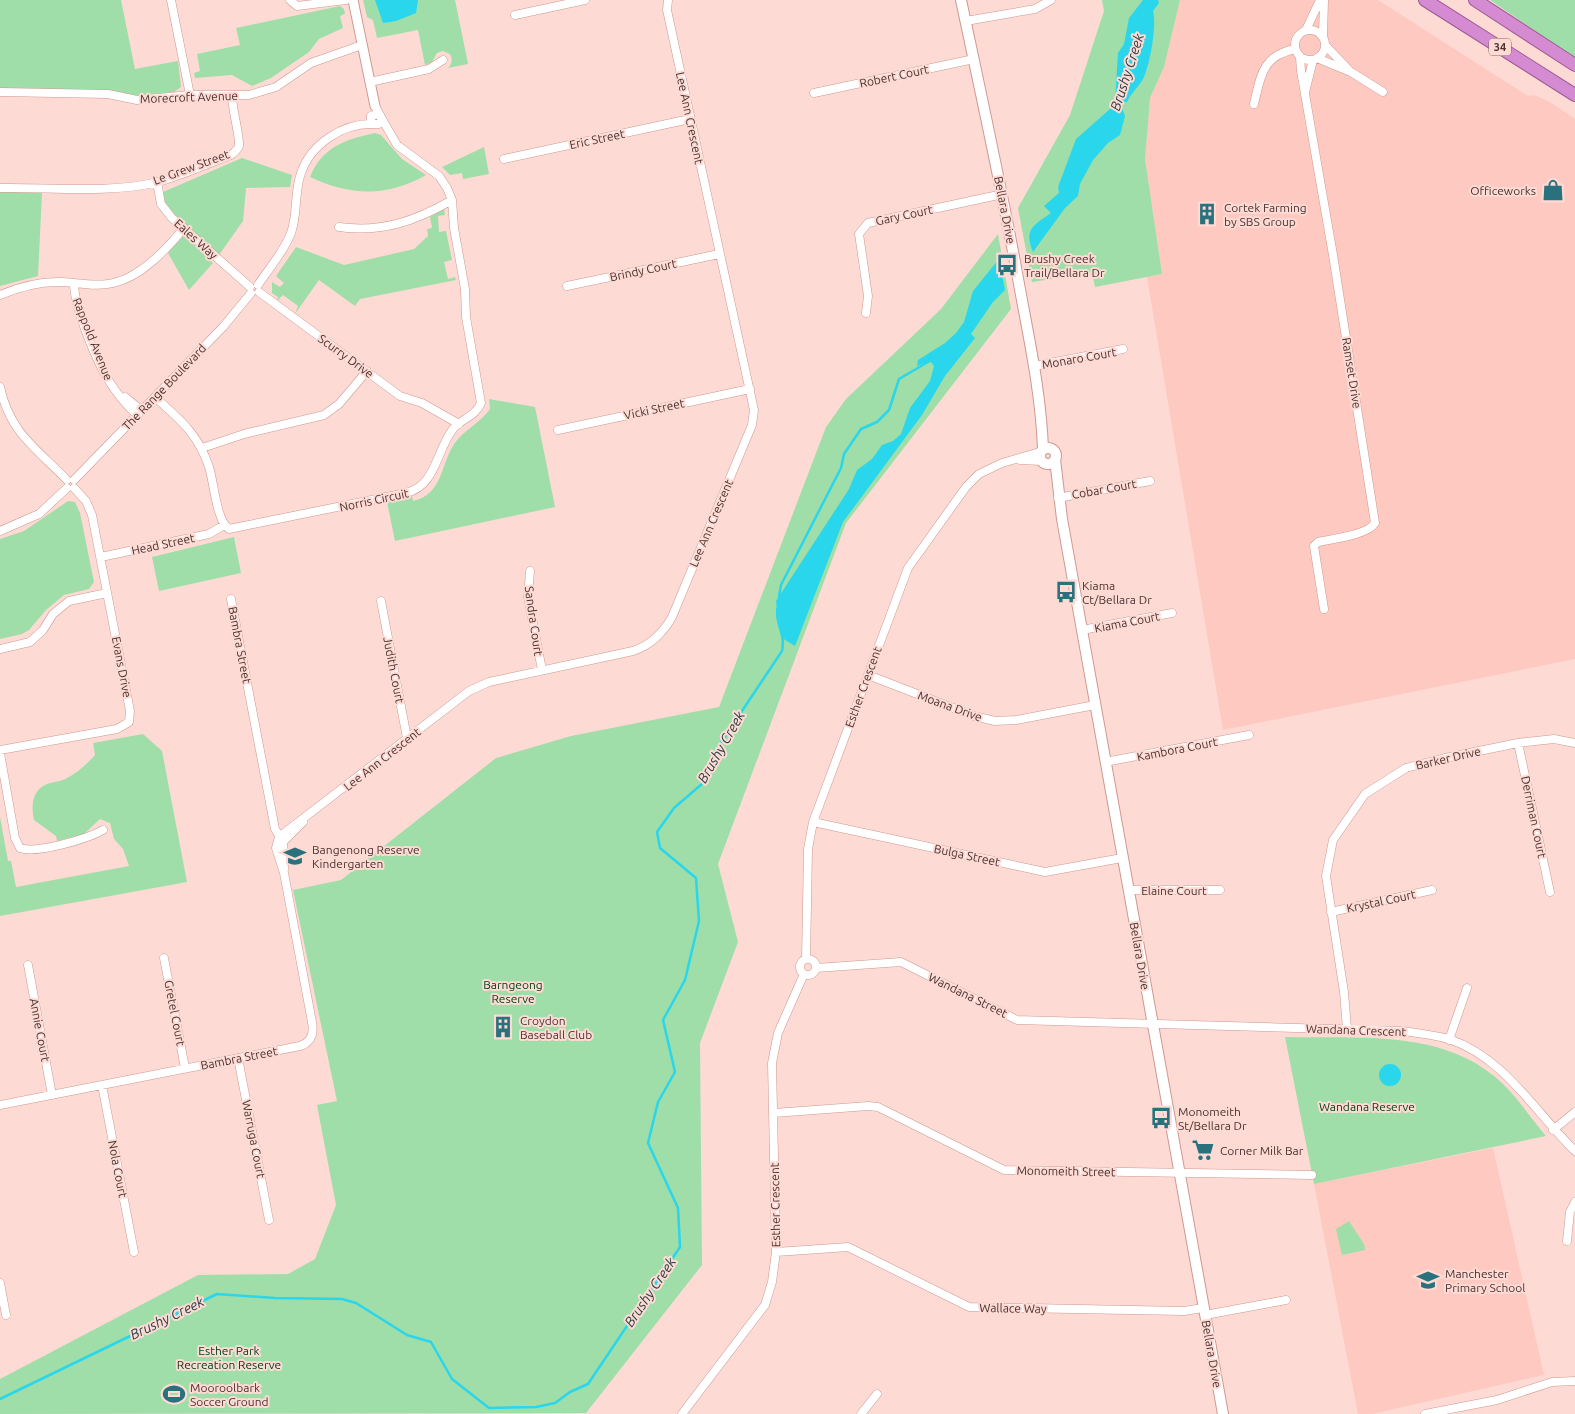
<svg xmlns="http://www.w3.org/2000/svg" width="1575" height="1414" viewBox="0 0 1575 1414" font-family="Ubuntu,sans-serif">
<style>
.built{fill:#fec9c0}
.green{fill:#9fdea8}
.water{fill:#29d6ec}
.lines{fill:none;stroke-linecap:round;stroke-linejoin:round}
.stream{stroke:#29d6ec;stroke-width:2.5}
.minor-casing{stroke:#ce988f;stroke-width:9}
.tertiary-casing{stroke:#ce988f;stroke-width:11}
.secondary-casing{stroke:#ce988f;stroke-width:12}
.trunk-casing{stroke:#9d5992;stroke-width:14}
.minor{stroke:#fff;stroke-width:8}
.tertiary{stroke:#fff;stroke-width:9}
.secondary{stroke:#fff;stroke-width:10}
.trunk{stroke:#d48bd2;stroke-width:12}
.labels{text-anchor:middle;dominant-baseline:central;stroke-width:4;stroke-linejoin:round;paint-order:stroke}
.shield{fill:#fedad4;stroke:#7f6460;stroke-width:1}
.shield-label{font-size:11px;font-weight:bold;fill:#49322f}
.street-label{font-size:12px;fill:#49322f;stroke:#fedad4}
.poi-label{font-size:12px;fill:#49322f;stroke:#fedad4;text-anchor:start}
.park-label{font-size:12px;fill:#004215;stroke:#fedad4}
.water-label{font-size:14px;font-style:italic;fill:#274145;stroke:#fedad4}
</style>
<rect width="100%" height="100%" fill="#fedad4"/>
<path class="built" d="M1180,0H1378L1528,96L1534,95L1550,102L1575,119V659L1223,730L1147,277L1162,274L1145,159L1150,98L1164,67Z
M1493,1148L1544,1375L1372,1414H1358L1314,1184Z"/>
<path class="green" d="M0,0H121L135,69L178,61L181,87L174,92L131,96L86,91L0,88Z
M363,0H455L468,64L448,68C452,64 453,60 450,54L443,51L437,53L432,62L425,65L418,30L377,38L373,20L367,17Z
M1102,0H1180L1164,67L1150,98L1145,159L1162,274L1095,287L1092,273L1032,282L1018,208L1070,115L1104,11Z
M1490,0H1575V58Z
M340,6L344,9L345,14L340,16L343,28L319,39L309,52L271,78L252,86L232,75L195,78L194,73L200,71L197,54L240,45L236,28Z
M375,133L381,135L402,159L426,175C388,197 350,196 310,177C322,147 346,139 375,133Z
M484,147L489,174L463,179L462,173L450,175L442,167Z
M242,158L292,175L290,187L246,188L243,221L219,255L167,208L163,200V192Z
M0,191L42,193L38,276L0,286Z
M444,209L445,215L438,216L439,232L446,231L452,260L444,262L448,279L455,277L456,280L360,299L355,306L319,280L295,314L298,306L283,295L277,301L278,297L272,293V282L280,287L284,283L276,276L296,247L344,265L414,249L428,236L427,229L432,228L430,217Z
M998,234L1011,309L846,523L718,864L738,942L700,1043L702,1265L586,1413L0,1414V1379L198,1275L288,1274L315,1259L336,1205L317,1105L337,1101L293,890L341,880L496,758L571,736L719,707L826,427L846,399L941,309Z
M184,235L213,263L189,290L168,253Z
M489,399L535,407L555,507L395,541L387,502L412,496L413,501C443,494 440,466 454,444C464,430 480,423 490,409Z
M68,501L75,502L80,513L94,582L89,589L64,595L46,610L29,630L22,634L0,639V539L24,531Z
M234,537L241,573L159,591L152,557Z
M143,734L162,751L187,882L0,916V817L8,861H11L16,887L129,866L123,849L114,839L110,823L100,819L84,834L57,841L56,836L34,820C31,807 32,791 45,785C51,782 59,782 65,779C77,773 85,766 95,755L93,743Z
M1285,1037C1355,1039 1436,1029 1494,1076C1515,1093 1528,1115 1546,1136L1314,1184Z
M1349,1221L1364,1244L1365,1250L1342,1255L1336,1229Z"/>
<path class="water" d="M375,0H418L416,13L396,21L383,23Z
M1143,0H1158L1159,3L1153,11C1157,25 1150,63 1144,77C1140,86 1131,93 1127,102L1118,103L1115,101L1118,53L1124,44L1129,18Z
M1116,106L1122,108L1125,116L1120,135L1108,143L1093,160L1080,184L1078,196L1065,208L1033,252C1023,228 1035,225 1051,213L1044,206L1059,193L1058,187L1076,139L1110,109Z
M999,259L1005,290L993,302L971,334L975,338L945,376L922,415L843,522L795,646L782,638L776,601L849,489L857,470L872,459L882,445L893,441L901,434L910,408L930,381L934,366L930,361L917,366L918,360L945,343L956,333L964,322L973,291Z
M1379 1075a11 11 0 1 1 22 0a11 11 0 1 1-22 0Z"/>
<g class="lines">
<path class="stream" d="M779,597L781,585L841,468L844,454L861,429L877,422L889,410L899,379L933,359
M0,1399L217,1294L275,1298L342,1299L356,1303L407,1335L431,1342L452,1379L489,1408L536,1407L555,1403L570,1392L588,1384L680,1247L678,1208L648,1143L658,1102L675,1072L663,1020L685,980L699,921L696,878L660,848L657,832L674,808L703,783L716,750L782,651C786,631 774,625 778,605"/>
<g class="minor-casing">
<path id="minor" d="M171,0L190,95
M290,0L297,6L346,0
M515,15L585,0
M966,21L1035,9L1051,0
M1295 45a15 15 0 1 1 30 0a15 15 0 1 1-30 0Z
M1306,30L1320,0
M1323,36L1324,0
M1325,45L1348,69
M1300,57L1301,71L1333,255L1375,523C1368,535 1332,539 1318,542L1314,546L1324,609
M1317,58L1351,72L1383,92
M370,82L429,69L443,60
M0,92L108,94L137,100L190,95H249L276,87L311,63L362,45
M1305,92L1313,60
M814,93L974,59
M1254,104C1261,75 1262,56 1295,49
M375,106L382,119L379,124H373L371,121V116L379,114
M504,159L690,119
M157,182L161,204L172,218L250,287
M0,188C50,187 109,194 158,182C183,175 207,164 231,155C234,152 238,150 239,146C240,136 232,109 232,96
M339,227C381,233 416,221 452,200
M74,283C74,307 95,357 107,378C115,391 126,405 137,415
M258,285C269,268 284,252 291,233C298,214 294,192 301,173C311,144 343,123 373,124
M567,286L719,254
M259,292L400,396L422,403L459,424
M0,295C21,286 41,281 63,282C79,283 98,287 113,283C141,277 166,250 184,228
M866,313L868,296L859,234L868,223L1003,194
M1034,366L1123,349
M0,387C10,433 36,448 67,480
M125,397L141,410
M155,397C179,419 198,433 209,467C214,482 216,520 229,529L406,493C436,486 436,451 453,429C461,419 476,416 481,403L466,317L465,289L454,228L452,200L447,188L439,176L397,145L382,119
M558,430L750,389
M202,448L244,434L324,415L339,404L367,371
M1020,460L1042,461
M74,480L223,327L251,293
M1058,498L1150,481
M0,531L39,514L67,488
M101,557L209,534L224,525
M530,571L528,597L542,670
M231,599L275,829L283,842
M381,601L407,738
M1082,630L1172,613
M0,649L30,642L43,630L53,614L69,601L107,593
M868,675L974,716L995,721L1016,720L1095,705
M1518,743L1550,892
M0,750L117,729L129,722L130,711L92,515L86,501L74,488
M0,753L15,838L20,848C36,854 87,839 103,830
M1105,762L1249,735
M813,822L1045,872L1122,858
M283,842L303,822
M283,842L284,869
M1128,890H1220
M1331,912L1432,890
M164,958L185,1068
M800 967a8 8 0 1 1 16 0a8 8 0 1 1-16 0Z
M806,959L808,849L813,822L908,568L966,487L979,474L1002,463L1040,452
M28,965L52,1095
M816,968L901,962L1017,1020L1403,1031C1418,1033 1434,1035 1449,1039C1505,1058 1535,1112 1575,1151
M1347,1029L1344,992L1326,876L1333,840L1365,794L1406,768L1445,758L1518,743L1554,739L1575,743
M1449,1040L1467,988
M238,1058L269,1220
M102,1085L134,1252
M0,1105L300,1046C312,1042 314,1033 312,1022L284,873L276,848L279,837L469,691L489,682L633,651C651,645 663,633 672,617L752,425L754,410L667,10L668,0
M774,1113L868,1106L878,1107L1004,1170L1312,1175
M1553,1130L1575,1112
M1567,1241L1570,1212L1575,1202
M776,1252L848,1247L969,1307L1184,1311L1203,1308
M0,1283L6,1315
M1205,1315L1286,1300
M682,1414L765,1305L772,1282L776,1252L772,1063L778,1033L804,974
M861,1414L877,1394
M1425,1414L1497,1400L1552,1382L1575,1381"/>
</g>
<g class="tertiary-casing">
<path id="tertiary" d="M353,0L375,106"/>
</g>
<g class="secondary-casing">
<path id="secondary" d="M961,0C981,94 1002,189 1019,284C1029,339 1041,393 1043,449
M1040 456a8 8 0 1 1 16 0a8 8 0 1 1-16 0Z
M1055,459L1062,519L1223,1414"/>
</g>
<g class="trunk-casing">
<path id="trunk" d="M1425,0L1575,95
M1475,0L1575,65"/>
</g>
<use href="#minor" class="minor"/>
<use href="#tertiary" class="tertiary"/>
<use href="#secondary" class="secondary"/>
<use href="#trunk" class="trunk"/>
</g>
<defs>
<g id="shop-bare" transform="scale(1.725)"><path d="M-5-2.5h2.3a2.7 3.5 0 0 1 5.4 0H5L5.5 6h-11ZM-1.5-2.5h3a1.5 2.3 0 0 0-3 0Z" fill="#29717c" stroke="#fedad4" stroke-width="2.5" paint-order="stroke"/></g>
<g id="building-bare" transform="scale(1.725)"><path d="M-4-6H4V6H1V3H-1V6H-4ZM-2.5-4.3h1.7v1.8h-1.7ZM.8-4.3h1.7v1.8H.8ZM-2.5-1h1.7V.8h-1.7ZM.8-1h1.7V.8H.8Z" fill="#29717c" stroke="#fedad4" stroke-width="2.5" paint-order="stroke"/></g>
<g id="bus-bare" transform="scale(1.725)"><path d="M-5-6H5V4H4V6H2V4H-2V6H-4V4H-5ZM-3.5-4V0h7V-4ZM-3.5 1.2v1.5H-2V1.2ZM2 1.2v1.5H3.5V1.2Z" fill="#29717c" stroke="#fedad4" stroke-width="2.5" paint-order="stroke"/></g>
<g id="school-bare" transform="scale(1.725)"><path d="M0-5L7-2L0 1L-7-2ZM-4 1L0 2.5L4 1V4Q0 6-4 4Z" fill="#29717c" stroke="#fedad4" stroke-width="2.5" paint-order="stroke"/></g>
<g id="supermarket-bare" transform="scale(1.725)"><path d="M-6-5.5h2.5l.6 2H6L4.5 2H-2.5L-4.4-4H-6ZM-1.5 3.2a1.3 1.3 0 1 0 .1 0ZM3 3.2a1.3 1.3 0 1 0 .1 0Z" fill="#29717c" stroke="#fedad4" stroke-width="2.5" paint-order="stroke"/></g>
<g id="stadium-bare" transform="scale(1.725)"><path d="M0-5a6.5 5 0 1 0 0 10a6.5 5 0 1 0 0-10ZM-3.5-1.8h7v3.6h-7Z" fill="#29717c" stroke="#fedad4" stroke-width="2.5" paint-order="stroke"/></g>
</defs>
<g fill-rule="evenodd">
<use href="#shop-bare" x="1553" y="190"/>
<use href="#building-bare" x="1207" y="214"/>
<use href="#bus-bare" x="1007" y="265"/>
<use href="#bus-bare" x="1066" y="592"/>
<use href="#school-bare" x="295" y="856"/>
<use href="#building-bare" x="503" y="1027"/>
<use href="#bus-bare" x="1161" y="1118"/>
<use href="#supermarket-bare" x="1203" y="1150"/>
<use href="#school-bare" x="1428" y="1280"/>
<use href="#stadium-bare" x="174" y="1394"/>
</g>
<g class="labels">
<rect class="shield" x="1489" y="38.5" width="22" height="17" rx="4"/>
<g class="shield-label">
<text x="1500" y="47">34</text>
</g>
<g class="street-label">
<text transform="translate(894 76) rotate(-12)">Robert Court</text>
<text transform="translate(189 97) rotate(-2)">Morecroft Avenue</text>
<text transform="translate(690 118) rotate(78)">Lee Ann Crescent</text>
<text transform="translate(597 139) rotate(-12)">Eric Street</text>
<text transform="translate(191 167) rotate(-20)">Le Grew Street</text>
<text transform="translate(1005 210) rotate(79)">Bellara Drive</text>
<text transform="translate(904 215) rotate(-12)">Gary Court</text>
<text transform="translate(196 239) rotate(42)">Eales Way</text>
<text transform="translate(643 270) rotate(-12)">Brindy Court</text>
<text transform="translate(93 339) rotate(68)">Rappold Avenue</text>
<text transform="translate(346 356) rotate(36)">Scurry Drive</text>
<text transform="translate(1079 358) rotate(-10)">Monaro Court</text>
<text transform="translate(1352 373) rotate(81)">Ramset Drive</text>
<text transform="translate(164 387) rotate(-46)">The Range Boulevard</text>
<text transform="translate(654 409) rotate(-12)">Vicki Street</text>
<text transform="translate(1104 489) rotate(-10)">Cobar Court</text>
<text transform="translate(374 500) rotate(-12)">Norris Circuit</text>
<text transform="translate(711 523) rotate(-67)">Lee Ann Crescent</text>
<text transform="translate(163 544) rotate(-12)">Head Street</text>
<text transform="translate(534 621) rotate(82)">Sandra Court</text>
<text transform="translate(1127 622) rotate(-11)">Kiama Court</text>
<text transform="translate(240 645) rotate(79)">Bambra Street</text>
<text transform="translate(122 667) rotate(79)">Evans Drive</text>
<text transform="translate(394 670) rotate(79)">Judith Court</text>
<text transform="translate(863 687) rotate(-70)">Esther Crescent</text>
<text transform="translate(950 706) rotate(20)">Moana Drive</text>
<text transform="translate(1177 749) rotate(-11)">Kambora Court</text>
<text transform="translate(1448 758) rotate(-13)">Barker Drive</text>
<text transform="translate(382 759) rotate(-38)">Lee Ann Crescent</text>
<text transform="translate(1534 817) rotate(78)">Derriman Court</text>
<text transform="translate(967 855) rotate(12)">Bulga Street</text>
<text x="1174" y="890">Elaine Court</text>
<text transform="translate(1381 901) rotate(-12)">Krystal Court</text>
<text transform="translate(1140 956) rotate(80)">Bellara Drive</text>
<text transform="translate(968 995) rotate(26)">Wandana Street</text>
<text transform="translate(175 1013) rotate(79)">Gretel Court</text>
<text transform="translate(40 1030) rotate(79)">Annie Court</text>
<text transform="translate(1356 1030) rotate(2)">Wandana Crescent</text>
<text transform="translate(239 1058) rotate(-11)">Bambra Street</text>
<text transform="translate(254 1139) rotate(79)">Warruga Court</text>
<text transform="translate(118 1169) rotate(79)">Nola Court</text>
<text transform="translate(1066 1171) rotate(1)">Monomeith Street</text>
<text transform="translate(775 1205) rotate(-91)">Esther Crescent</text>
<text transform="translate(1013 1308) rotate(1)">Wallace Way</text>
<text transform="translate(1212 1354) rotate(80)">Bellara Drive</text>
</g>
<g class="poi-label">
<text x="1536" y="190" text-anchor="end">Officeworks</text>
<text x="1224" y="207">Cortek Farming<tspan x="1224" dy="14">by SBS Group</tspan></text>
<text x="1024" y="258">Brushy Creek<tspan x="1024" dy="14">Trail/Bellara Dr</tspan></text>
<text x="1082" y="585">Kiama<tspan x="1082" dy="14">Ct/Bellara Dr</tspan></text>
<text x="312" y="849">Bangenong Reserve<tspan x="312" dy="14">Kindergarten</tspan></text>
<text x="520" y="1020">Croydon<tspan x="520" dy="14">Baseball Club</tspan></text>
<text x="1178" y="1111">Monomeith<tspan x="1178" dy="14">St/Bellara Dr</tspan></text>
<text x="1220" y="1150">Corner Milk Bar</text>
<text x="1445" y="1273">Manchester<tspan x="1445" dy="14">Primary School</tspan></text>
<text x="190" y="1387">Mooroolbark<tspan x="190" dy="14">Soccer Ground</tspan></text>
</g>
<g class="park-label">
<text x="513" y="984">Barngeong<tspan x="513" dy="14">Reserve</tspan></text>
<text x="1367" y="1106">Wandana Reserve</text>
<text x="229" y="1350">Esther Park<tspan x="229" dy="14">Recreation Reserve</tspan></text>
</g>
<g class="water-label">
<text transform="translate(1127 72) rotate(-72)">Brushy Creek</text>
<text transform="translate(721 747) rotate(-60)">Brushy Creek</text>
<text transform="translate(650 1292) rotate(-56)">Brushy Creek</text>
<text transform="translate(167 1318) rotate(-26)">Brushy Creek</text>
</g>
</g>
</svg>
